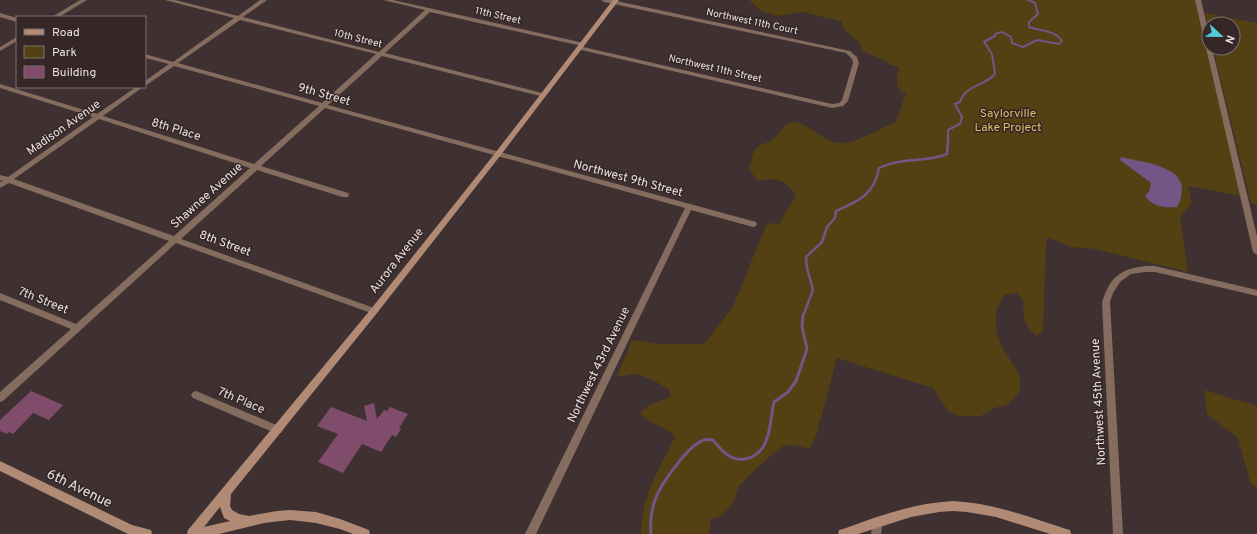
<svg xmlns="http://www.w3.org/2000/svg" width="1257" height="534" viewBox="0 0 1257 534" font-family="Overpass,sans-serif">
<style>
.green{fill:#534013}
.water{fill:#715686}
.lines{fill:none;stroke-linecap:round;stroke-linejoin:round}
.stream-far2{stroke:#715686;stroke-width:2}
.stream-far1{stroke:#715686;stroke-width:2.5}
.stream{stroke:#715686;stroke-width:3}
.building{fill:#7f4c6b}
.street{fill:#846c5e;fill-rule:evenodd}
.secondary{fill:#b08a74;fill-rule:evenodd}
.labels{text-anchor:middle;dominant-baseline:central;stroke-width:3;stroke-linejoin:round;paint-order:stroke}
.far-street-label{font-size:10px;fill:#ebe1e1;stroke:#352727}
.street-label{font-size:12px;fill:#ebe1e1;stroke:#352727}
.park-label{font-size:12px;fill:#e3bd69;stroke:#352727}
.near-street-label{font-size:14px;fill:#ebe1e1;stroke:#352727}
</style>
<rect width="100%" height="100%" fill="#3f3131"/>
<path class="green" d="M749,0H1196L1241,196L1188,186L1192,203L1180,217L1188,272L1096,249L1071,247L1048,237L1046,243L1043,331L1037,336C1023,325 1024,317 1023,300L1017,293L1004,295L996,311V331L1003,349L1017,370L1020,378V391L1008,404L992,409L981,416H959L948,411L933,388L837,358L817,433L810,449L798,446L784,445L761,464L739,486L732,505L721,516L711,519L709,534H641C642,494 658,472 675,437C666,425 650,426 640,413L649,405L670,397V390C660,384 647,376 635,374C629,373 623,378 617,376L632,340L660,344H704L733,307L766,225L771,223L779,224L796,195C785,179 775,177 757,181L749,168C752,162 752,151 758,146C763,143 768,143 772,140C779,135 781,126 790,123C806,117 823,146 845,143C860,141 881,128 896,122L906,93L902,92C894,84 897,77 899,67L891,65L884,60L871,55L862,50L859,42L845,30L841,21L802,12L776,16L760,10Z
M1205,13L1257,23V204L1251,203L1213,48H1233V24H1209V31Z
M1204,390L1257,406V488L1251,484L1238,438L1207,414Z"/>
<path class="water" d="M1121,157C1140,162 1182,165 1182,189C1181,197 1181,201 1177,207C1164,208 1153,207 1145,196L1149,192L1151,183L1120,160Z"/>
<g class="lines">
<path class="stream-far2" d="M948,141V130L960,124L962,117L955,104L960,102C965,85 985,86 995,74L992,54L984,42L995,36V34L1002,32L1011,37L1012,43L1023,47L1037,40L1059,44L1062,41C1055,30 1040,31 1029,27V22L1038,14L1035,3L1028,0"/>
<path class="stream-far1" d="M803,316L813,290L807,268L806,257L822,242L827,227L835,218L836,211C859,201 874,195 879,168C901,157 925,163 947,154L948,140"/>
<path class="stream" d="M651,534C650,522 651,511 655,500C660,485 685,451 698,443C703,439 708,439 713,440C718,446 723,453 731,457C745,464 761,455 766,441C771,429 771,415 774,402L788,392L796,381L807,349L802,326L803,315"/>
</g>
<path class="building" d="M31,391L63,405L49,420L33,413L13,434L9,432L7,434L0,431V420Z
M374,403L377,419L384,410L387,411L390,407L408,414L399,428L401,429L396,437L392,435L381,452L362,444L343,473L318,462L338,434L317,426L331,407L367,421L364,406Z"/>
<g class="lines">
<path class="street" d="M80,0H87L59,17H52Z
M165,0H175L238,16L260,0H267L243,17L379,52L425,10L383,0H393L584,43V45L582,46L430,12L385,53L546,94V96L544,97L382,56L328,105L756,222L757,224L756,226L753,227L691,210L536,534H525L685,208L325,108L261,166L348,193L349,195L348,197H342L257,170L181,239L377,309L378,311L377,313H371L176,243L3,401L0,402V392L71,329L0,300V293L76,324L169,241L9,183L0,188V182L3,181L0,180V175L8,177L93,117L0,88V84L97,114L136,87H143L103,116L254,164L319,106L174,66L145,86V81L169,64L145,58V54L173,62L234,18ZM240,20L376,54L322,103L178,63ZM99,119L250,168L174,236L14,179Z
M601,0H612L850,51L857,57L859,63L848,101L843,106L832,108L577,49L576,48L579,46L832,104L839,103L842,100L853,63L852,59L846,53L604,2Z
M1195,0H1201L1209,34V48H1212L1257,236V255L1253,252Z
M0,13L17,18V22L0,17Z
M17,37V41L0,51V47Z
M1145,266H1155L1257,290V296L1155,272H1145L1131,274L1120,282L1113,293L1110,302L1123,534H1113L1102,302C1110,278 1119,269 1145,266Z
M196,391L281,427L283,430L281,433L278,434L275,433L193,398L191,395L193,392Z
M878,517L882,518L883,522L881,534H871L874,518Z"/>
<path class="secondary" d="M613,0H619L500,156L377,313L231,494L230,506L232,510L239,514L249,516L277,511L290,510L316,512L340,519L369,530L370,534H353L340,529L316,523L290,520L264,523L219,534H187L188,530L371,309L496,152ZM220,507L224,518L230,521L204,527Z
M0,461L132,525L151,530L152,534H128L0,471Z
M953,501C993,503 1029,517 1066,529L1070,530L1071,534H1050L996,517L967,512L953,511L939,512L911,517L858,534H838L839,530L843,529C879,516 914,503 953,501Z"/>
</g>
<g class="labels">
<g class="far-street-label">
<text transform="translate(498 16) rotate(13)">11th Street</text>
<text transform="translate(752 22) rotate(12)">Northwest 11th Court</text>
<text transform="translate(358 39) rotate(14)">10th Street</text>
<text transform="translate(715 69) rotate(13)">Northwest 11th Street</text>
</g>
<g class="street-label">
<text transform="translate(324 95) rotate(16)">9th Street</text>
<text transform="translate(64 128) rotate(-35)">Madison Avenue</text>
<text transform="translate(176 130) rotate(17)">8th Place</text>
<text transform="translate(628 179) rotate(15)">Northwest 9th Street</text>
<text transform="translate(207 196) rotate(-42)">Shawnee Avenue</text>
<text transform="translate(225 244) rotate(20)">8th Street</text>
<text transform="translate(397 261) rotate(-52)">Aurora Avenue</text>
<text transform="translate(43 301) rotate(22)">7th Street</text>
<text transform="translate(599 365) rotate(-64)">Northwest 43rd Avenue</text>
<text transform="translate(241 401) rotate(23)">7th Place</text>
<text transform="translate(1099 402) rotate(-93)">Northwest 45th Avenue</text>
</g>
<g class="park-label">
<text x="1008" y="114">Saylorville<tspan x="1008" dy="14">Lake Project</tspan></text>
</g>
<g class="near-street-label">
<text transform="translate(79 489) rotate(26)">6th Avenue</text>
</g>
</g>
<rect x="16" y="16" width="130" height="72" fill="#352727" stroke="#7e7171"/>
<rect x="24" y="29" width="20" height="6" fill="#b08a74" stroke="#7e7171"/>
<text x="52" y="36" font-size="12" fill="#ebe1e1">Road</text>
<rect x="24" y="46" width="20" height="12" fill="#534013" stroke="#7e7171"/>
<text x="52" y="56" font-size="12" fill="#ebe1e1">Park</text>
<rect x="24" y="66" width="20" height="12" fill="#7f4c6b" stroke="#7e7171"/>
<text x="52" y="76" font-size="12" fill="#ebe1e1">Building</text>
<g transform="translate(1221 36) rotate(112)"><circle r="19" fill="#352727" stroke="#7e7171"/>
<path d="M0-3L7 15L0 10L-7 15Z" fill="#53cbdb"/>
<text y="-6" font-size="11" font-weight="bold" text-anchor="middle" fill="#ebe1e1">N</text>
</g>
</svg>
